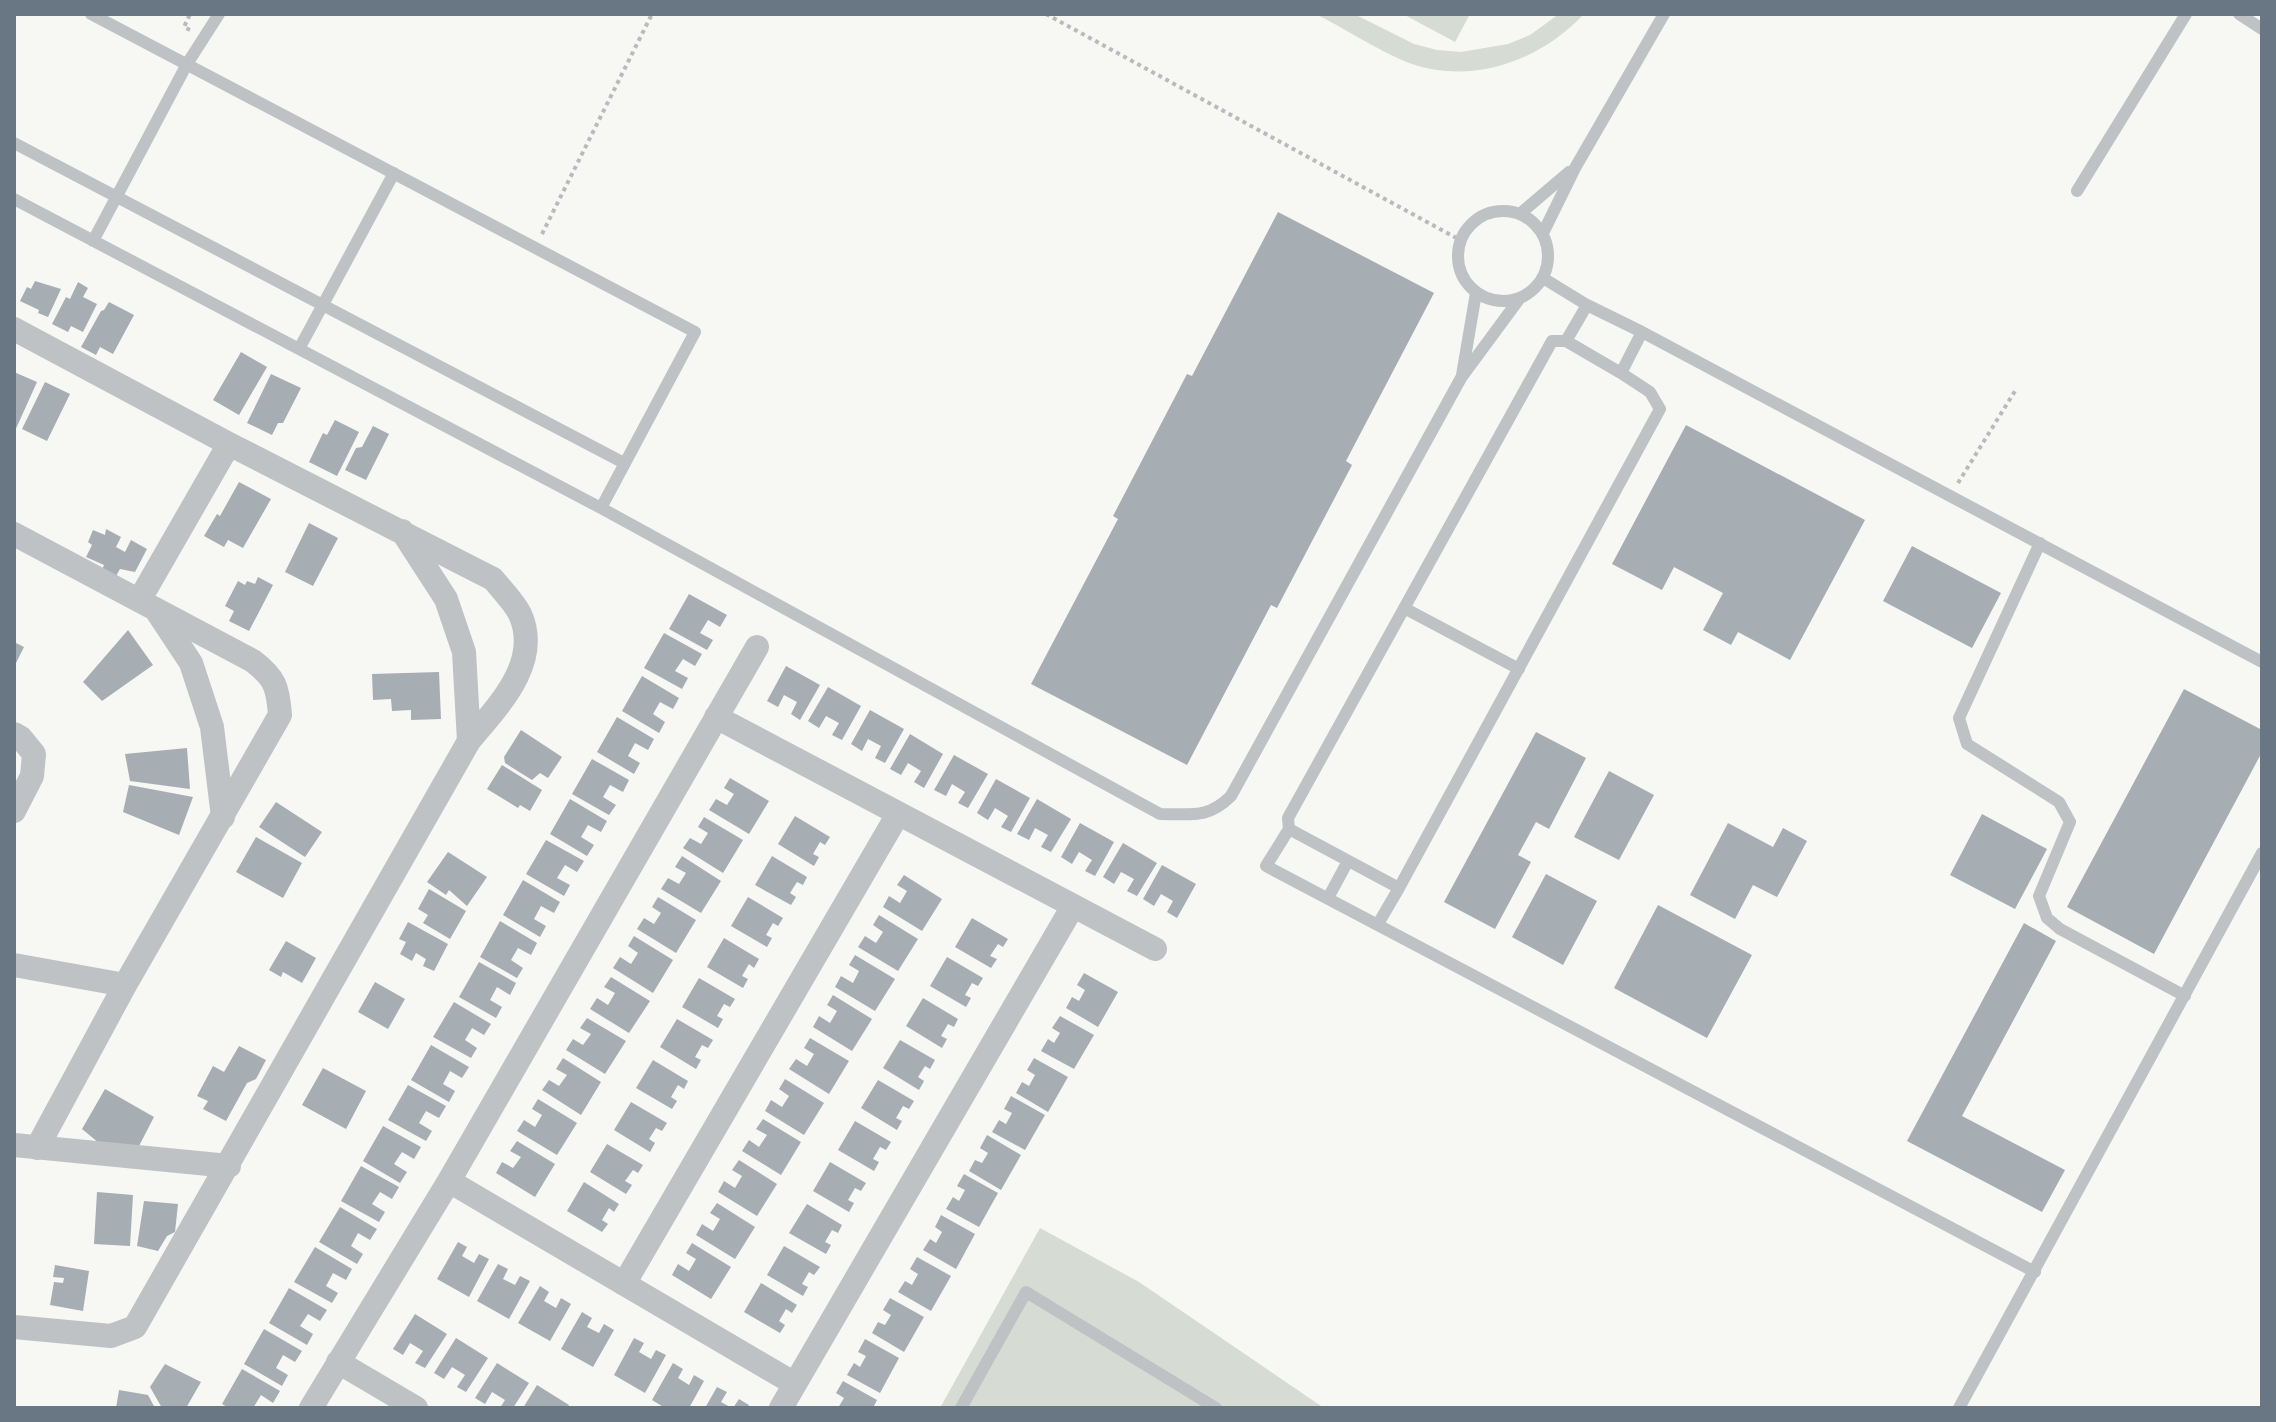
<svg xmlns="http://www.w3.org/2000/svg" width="2276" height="1422" viewBox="0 0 2276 1422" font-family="'Open Sans',sans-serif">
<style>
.green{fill:#d6dbd4}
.building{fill:#a6adb3}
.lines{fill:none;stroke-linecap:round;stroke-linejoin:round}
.path{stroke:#b8bbbd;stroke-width:4;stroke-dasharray:4 4;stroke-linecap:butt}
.service{stroke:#bec2c5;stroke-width:12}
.minor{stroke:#bec2c5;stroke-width:24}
</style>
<rect width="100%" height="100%" fill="#f7f7f4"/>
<path class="green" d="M1316,14H1354L1414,44L1437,50L1461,52L1508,44L1530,35L1559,14H1584C1539,62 1468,87 1404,61C1374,48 1345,29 1316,14Z
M1403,14H1470L1455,42Z
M1040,1228L1139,1282L1324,1408H940Z"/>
<path class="building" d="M1278,212L1434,293L1346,461L1352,465L1277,608L1271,605L1187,765L1031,684L1118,519L1113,516L1187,374L1192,376Z
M35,281L61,289L48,317L38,313L39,310L20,301L27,287L31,289Z
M78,282L88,288L83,297L97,304L83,332L71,326L68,332L52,324L66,297L70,299Z
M109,302L134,315L113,354L100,347L96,355L81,347L101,311L104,310Z
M241,352L267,367L239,415L213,400Z
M14,372L37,382L14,433Z
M271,374L301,388L283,423H278L272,435L247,423Z
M45,382L70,394L47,441L22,429Z
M335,420L359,432L337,476L309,462L323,433L327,435Z
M1686,425L1865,520L1790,660L1738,632L1731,645L1703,630L1723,593L1674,567L1662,590L1612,564Z
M373,426L389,434L366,480L345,470L356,448L362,447Z
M239,482L271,499L243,548L228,540L224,547L204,536L217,514L220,516Z
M309,523L338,538L313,586L285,572Z
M106,529L121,537L116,547L125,552L131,540L147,549L135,572L120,569L116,576L102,570L104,565L86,557L92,545L88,542L93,530L105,535Z
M1912,546L2001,593L1972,648L1883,601Z
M258,577L273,585L249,631L229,621L234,611L225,606L238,581L245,585L247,581L255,584Z
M689,594L727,615L720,627L708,620L700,633L713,640L707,650L669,629Z
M128,630L153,665L102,701L83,682Z
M664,633L702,654L695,666L683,659L675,671L688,678L682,689L644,668Z
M14,642L24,647L14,667Z
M786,666L820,685L800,720L791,714L797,702L784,695L778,707L767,701Z
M439,672L441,719L411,720V710L392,711L391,699L373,700L372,674Z
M642,676L679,698L673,709L660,702L653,714L665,722L659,733L622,711Z
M828,687L861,706L842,740L832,735L839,723L826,716L819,728L808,721Z
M2184,689L2262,730V752L2154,954L2067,907Z
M870,710L904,729L885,763L875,758L881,746L868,739L862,751L851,744Z
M617,717L654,739L648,750L635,743L628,756L640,763L634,774L597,752Z
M521,730L562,757L548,778L540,773L532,780L505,763L504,757Z
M1536,732L1586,758L1549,829L1536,822L1518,855L1531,862L1495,929L1444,902Z
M910,734L943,754L924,788L914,782L921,771L908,763L901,775L890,769Z
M187,748L190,789L130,781L125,754Z
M954,755L988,774L968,808L958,803L965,792L952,784L946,796L934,790Z
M592,759L629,780L623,792L610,785L603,797L616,805L609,815L572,794Z
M502,765L542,790L530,811L520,805L518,808L487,789Z
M1609,771L1654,795L1619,860L1574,837Z
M730,778L769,801L749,834L709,810L716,799L727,805L734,794L724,788Z
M996,779L1030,798L1011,832L1001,827L1008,816L995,808L988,820L977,813Z
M129,785L193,797L179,835L123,812Z
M570,799L607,821L601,832L588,825L581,837L594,845L587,856L550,834Z
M1037,799L1071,819L1051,852L1041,847L1048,835L1035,828L1029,840L1017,834Z
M276,802L322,832L305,857L259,827Z
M1982,814L2047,849L2015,909L1950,875Z
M795,816L830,837L825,845L820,842L813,854L819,857L814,866L778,844Z
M704,817L743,840L723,873L683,848L690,838L701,844L708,833L698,827Z
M1080,823L1114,842L1095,876L1085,871L1092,860L1079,852L1072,864L1061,857Z
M1728,823L1773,847L1783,828L1807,841L1777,897L1753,885L1735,919L1690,895Z
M256,837L302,863L283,898L236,872Z
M546,840L584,861L577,872L565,865L557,878L570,885L564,896L526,874Z
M1123,843L1157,863L1137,896L1127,891L1134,879L1121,872L1114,884L1103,877Z
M448,852L487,877L467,906L449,890L446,895L427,882Z
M682,856L721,881L701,913L661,889L668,878L679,884L686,873L675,867Z
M772,856L807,877L803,885L797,882L790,893L796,897L791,905L755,885Z
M1162,865L1196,884L1177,918L1167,912L1173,901L1161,894L1154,906L1143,899Z
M1546,874L1597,901L1563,965L1512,937Z
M904,875L942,899L922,931L883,907L889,896L900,903L907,891L897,885Z
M523,880L560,902L554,913L541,906L534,919L546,926L540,937L503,915Z
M429,889L466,911L450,939L423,923L428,915L418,909Z
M658,897L696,920L676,953L637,929L644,918L654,924L661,913L652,907Z
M748,897L783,918L778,926L773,923L766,935L772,938L767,947L731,926Z
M1658,905L1752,955L1707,1038L1614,988Z
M879,915L918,939L898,971L858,947L865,936L876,943L883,932L873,925Z
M972,918L1008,939L1003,947L998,944L990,956L997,959L991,968L955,947Z
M500,921L537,943L531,955L518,948L511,960L523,968L517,978L480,957Z
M408,922L448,944L434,971L423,966L426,959L416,953L412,961L400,954L406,942L399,939Z
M2024,923L2056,941L1962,1116L2065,1170L2042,1212L1907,1141Z
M634,936L673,960L653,993L613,968L620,957L631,964L638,953L628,946Z
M724,938L759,959L754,968L749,964L742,976L748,979L743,988L707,967Z
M286,941L316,958L302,983L283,972L281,977L269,970Z
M855,955L895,979L875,1011L835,987L841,976L853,983L859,971L849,965Z
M947,957L983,978L978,986L972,983L965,995L971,998L966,1007L930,986Z
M479,962L516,983L510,995L497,987L490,1000L502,1007L496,1018L459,997Z
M1084,973L1118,992L1098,1027L1066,1008L1072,997L1079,1001L1085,990L1077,985Z
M611,977L650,1001L629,1033L590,1009L597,998L608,1005L615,993L604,987Z
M699,978L735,999L730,1007L724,1004L717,1016L723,1019L718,1028L682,1007Z
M375,982L405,999L388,1029L358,1012Z
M833,995L872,1019L852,1051L813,1027L819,1016L830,1023L837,1011L827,1005Z
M923,998L958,1019L954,1027L948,1024L941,1036L947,1039L942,1048L906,1026Z
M454,1002L491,1024L484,1035L472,1028L465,1040L477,1048L471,1058L433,1037Z
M1060,1016L1094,1035L1074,1069L1041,1051L1048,1039L1054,1043L1060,1033L1052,1028Z
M587,1018L626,1041L605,1074L566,1050L573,1039L583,1045L591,1034L580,1028Z
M677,1019L713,1040L708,1048L702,1045L695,1057L701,1060L696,1069L660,1047Z
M810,1038L849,1061L829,1094L789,1069L796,1059L807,1066L814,1054L804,1048Z
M900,1040L935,1060L930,1069L925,1066L918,1077L924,1081L919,1090L883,1068Z
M431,1045L469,1067L462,1078L450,1071L443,1084L455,1091L449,1102L411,1080Z
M239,1046L266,1060L256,1079L247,1083L226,1121L203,1109L208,1101L197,1096L213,1066L224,1072Z
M563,1058L601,1082L581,1115L542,1090L549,1080L559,1086L567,1075L556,1069Z
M1034,1058L1068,1077L1048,1112L1016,1093L1022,1082L1029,1086L1035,1075L1027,1070Z
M653,1060L688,1081L684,1089L678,1085L671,1097L677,1101L672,1109L636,1088Z
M323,1068L366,1091L346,1129L302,1105Z
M785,1079L824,1103L804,1135L765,1111L771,1100L782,1107L789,1096L779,1089Z
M878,1080L914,1101L909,1109L903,1106L896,1118L902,1121L897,1130L861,1108Z
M408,1085L446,1106L439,1118L426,1111L419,1123L432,1131L426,1141L388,1120Z
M105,1089L154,1117L139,1146L99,1143L82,1129Z
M1011,1096L1045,1115L1025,1150L992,1132L999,1120L1006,1124L1012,1113L1004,1109Z
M538,1099L577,1123L557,1155L517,1131L524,1120L535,1127L542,1115L532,1109Z
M631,1102L667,1123L662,1131L656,1128L649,1139L655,1143L650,1152L614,1130Z
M763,1119L801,1142L781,1175L742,1151L749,1140L759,1147L767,1135L756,1129Z
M855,1121L891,1142L886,1150L880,1147L873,1159L879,1162L874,1171L838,1150Z
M383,1126L421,1147L414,1159L402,1152L394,1164L407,1172L400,1183L363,1161Z
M987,1135L1021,1155L1001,1190L969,1171L975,1160L982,1163L988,1153L980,1148Z
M517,1141L555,1164L535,1197L496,1173L502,1162L513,1168L521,1157L510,1151Z
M607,1144L643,1165L638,1173L633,1170L625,1181L632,1185L626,1194L590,1172Z
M739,1160L777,1184L757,1216L718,1192L724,1181L735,1188L742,1176L732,1170Z
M830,1162L866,1183L861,1191L855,1188L848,1200L854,1203L849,1212L813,1191Z
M361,1166L399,1187L392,1199L380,1192L372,1204L385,1212L379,1222L341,1201Z
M964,1174L998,1193L979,1227L946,1209L953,1197L959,1201L965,1190L957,1186Z
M584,1182L619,1204L614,1212L609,1208L602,1220L608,1224L602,1232L567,1211Z
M97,1192L133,1195L130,1246L94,1244Z
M144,1201L178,1204L175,1232L167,1236L158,1251L137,1246Z
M717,1203L755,1227L735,1259L696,1235L702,1224L713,1231L720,1219L710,1213Z
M807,1204L842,1225L838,1233L832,1230L825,1242L831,1245L826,1254L789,1233Z
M340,1207L377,1229L370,1240L358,1233L351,1246L363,1254L357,1264L319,1242Z
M941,1215L975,1234L956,1269L923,1250L930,1239L936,1243L942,1232L935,1227Z
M458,1242L467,1247L462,1256L474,1263L479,1254L489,1259L469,1297L437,1279Z
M692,1243L731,1267L711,1299L672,1275L678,1264L689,1271L696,1259L686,1253Z
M784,1246L820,1267L814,1275L809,1272L802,1284L808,1287L803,1296L767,1275Z
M315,1247L352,1269L346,1280L333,1273L326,1286L338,1293L332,1303L294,1282Z
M917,1257L951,1276L931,1311L898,1292L905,1281L912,1285L918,1274L910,1269Z
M498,1264L508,1269L503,1279L515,1285L520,1276L530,1281L509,1319L477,1301Z
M55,1265L89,1271L83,1311L50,1305L54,1282L63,1283L64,1278L53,1277Z
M761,1283L797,1305L792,1313L786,1309L779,1321L785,1325L780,1333L744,1312Z
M540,1286L549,1292L544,1301L556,1308L561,1298L571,1304L550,1341L518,1323Z
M289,1288L327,1310L320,1321L308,1314L300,1326L313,1334L307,1345L269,1323Z
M890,1298L924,1317L904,1352L872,1333L878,1322L885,1325L891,1315L883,1310Z
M582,1312L592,1318L587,1327L599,1333L604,1324L614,1330L593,1367L561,1349Z
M415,1314L447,1334L425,1368L415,1363L423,1351L410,1343L403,1355L393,1349Z
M264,1329L302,1351L295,1362L283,1355L276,1368L288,1375L282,1386L244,1364Z
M456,1338L488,1358L466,1392L457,1387L465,1375L452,1367L444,1379L434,1373Z
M634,1338L644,1343L639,1352L651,1359L656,1350L666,1355L645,1393L614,1375Z
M865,1339L899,1358L880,1393L847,1375L854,1363L860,1367L866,1356L858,1352Z
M497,1363L529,1383L513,1408H500L505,1400L492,1392L485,1404L475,1398Z
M673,1363L683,1369L678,1378L689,1385L694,1375L704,1381L689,1408H665L652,1400Z
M165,1364L201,1382L186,1408H162L150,1387Z
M242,1369L280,1391L273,1403L261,1395L253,1408H229L222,1404Z
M843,1381L877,1400L873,1408H838L844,1398L836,1393Z
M537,1385L569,1405L567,1408H523Z
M717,1387L727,1392L721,1402L732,1408H705Z
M119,1390L148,1395L155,1408H116Z
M739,1399L749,1405L747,1408H733Z"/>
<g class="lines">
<path class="path" d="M1046,14L1460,240
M190,30L184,27L190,14
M542,234L652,14
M1958,483L2015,391"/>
<path class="service" d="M91,14L695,332L601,508
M2239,14L2262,29
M14,143L624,463
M2077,191L2186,14
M14,199L601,508L1160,814C1191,814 1208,819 1231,796L1461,378L1520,298
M1458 256a45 45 0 1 1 90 0a45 45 0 1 1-90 0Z
M1521,213L1569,172
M1543,233L1575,168L1664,14
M93,241L187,64L219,14
M1543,278L1587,305L1642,332L2262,662
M1552,341H1566L1621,373L1650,392L1660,409L1399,888L1289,829L1288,818Z
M1566,341L1587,305
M299,349L394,173
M1621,373L1642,332
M1462,375L1476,293
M2040,543L1959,718L1967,744L2059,802L2070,822L2039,896L2047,918L2060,929L2185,996
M1404,608L1519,669
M1289,829L1266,866L2035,1272
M1328,898L1348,861
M1378,924L1399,888
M961,1408L1026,1292L1216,1408
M1959,1408L2262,853"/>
<path class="minor" d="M14,329L229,444L493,579C502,590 514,602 520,614C542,663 497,707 469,741L135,1327L111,1336L14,1327
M402,531L446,599L464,652L469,741
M14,534L253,661C275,678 278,687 280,715L125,985L37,1148
M140,599L229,444
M156,610L191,663L212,727L223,817
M716,717L1155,949
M14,734L21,738L34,754L32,776L14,811
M14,965L125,985
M14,1145L229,1166
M449,1181L795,1384
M624,1284L898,814
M338,1362L416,1408
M311,1408L449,1181L757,647
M781,1408L1073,906"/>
</g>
<rect width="2276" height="1422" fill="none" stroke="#687783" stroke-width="32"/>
</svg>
